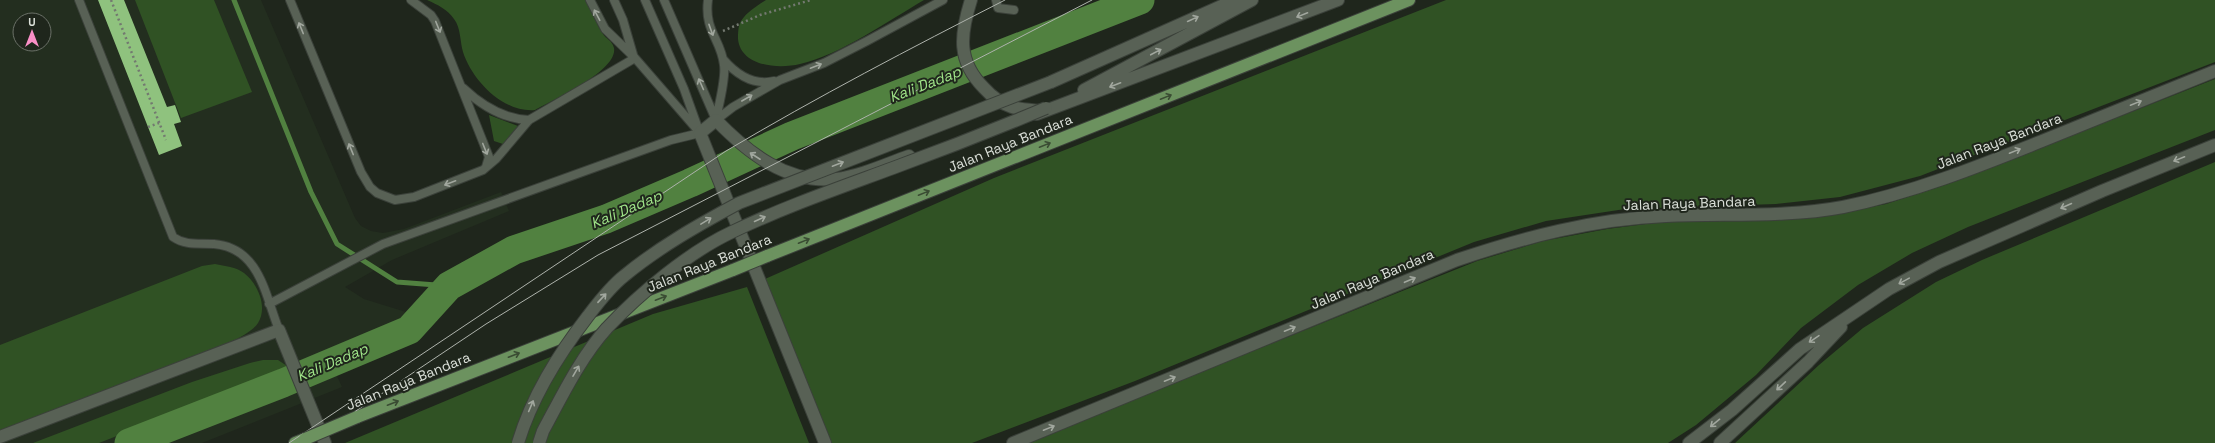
<svg xmlns="http://www.w3.org/2000/svg" width="2215" height="443" viewBox="0 0 2215 443" font-family="'Space Grotesk',sans-serif">
<style>
.built{fill:#232e1f;fill-rule:evenodd}
.green{fill:#305224}
.lines{fill:none;stroke-linecap:round;stroke-linejoin:round}
.stream{stroke:#518140;stroke-width:5}
.river{stroke:#518140;stroke-width:29}
.building{fill:#8fc27e}
.lane-casing{stroke:#3b413a;stroke-width:10}
.street-casing{stroke:#3b413a;stroke-width:14}
.secondary-casing{stroke:#3b413a;stroke-width:14}
.primary-casing{stroke:#3b413a;stroke-width:14}
.path{stroke:#737970;stroke-width:2.5;stroke-dasharray:2 3;stroke-linecap:butt}
.lane{stroke:#586155;stroke-width:8}
.street{stroke:#586155;stroke-width:12}
.secondary{stroke:#586155;stroke-width:12}
.primary{stroke:#6c925f;stroke-width:12}
.tram{stroke:#aeb3ac;stroke-width:1}
.secondary-bridge-casing{stroke:#3b413a;stroke-width:14;stroke-linecap:butt}
.primary-bridge-casing{stroke:#3b413a;stroke-width:14;stroke-linecap:butt}
.secondary-bridge{stroke:#586155;stroke-width:12}
.primary-bridge{stroke:#6c925f;stroke-width:12}
.oneway{stroke:#a1a79e}
.oneway2{stroke:#3a4c33}
.labels{text-anchor:middle;dominant-baseline:central;stroke-width:4;stroke-linejoin:round;paint-order:stroke}
.street-label{font-size:14px;fill:#dce1da;stroke:#1f261c}
.water-label{font-size:15px;font-style:italic;fill:#9fe388;stroke:#1f261c}
</style>
<rect width="100%" height="100%" fill="#1f261c"/>
<path class="built" d="M0,0H261L355,218L361,226L371,231L383,233L404,229L501,192L509,211L392,260L345,287L364,299L406,312L408,316L326,352L342,387L202,443H0ZM20,20H44V44H20Z"/>
<path class="green" d="M135,0H214L252,92L181,118Z
M427,0H587C592,10 596,24 603,34C606,39 612,40 614,48C618,71 553,100 535,110C503,113 472,80 463,52C460,42 461,28 454,19C447,9 438,5 427,0Z
M766,0H924C888,21 840,55 800,64C779,69 741,67 738,39C738,34 738,26 741,21C747,12 757,6 766,0Z
M1446,0H2215V62L1920,176L1840,197L1776,204L1625,209L1546,221L1474,242L1135,381L972,443H828L765,279L994,178Z
M2215,79V130L1968,227L1912,253L1858,285L1801,328L1756,375L1696,425L1668,443H1023L1477,261L1543,241L1607,229L1669,221L1758,220L1831,215L1886,204L1948,184Z
M489,115L518,126L503,144L494,141Z
M2215,162V443H1735L1819,365L1863,328L1936,282L1982,260Z
M215,264C225,266 236,267 244,273C258,284 268,307 258,323C252,332 240,337 230,343L0,431V345L202,266Z
M747,287L809,443H345L653,314Z
M263,360H278L290,368L99,443H33L192,382L250,363Z"/>
<g class="lines">
<path class="stream" d="M234,0L311,192L337,244L397,282L449,286"/>
<path class="river" d="M129,443L283,383L409,330L449,286L514,250L606,219L690,183L792,136L1140,0"/>
</g>
<path class="building" d="M98,0H124L167,107L175,105L181,122L174,124L182,146L159,155Z"/>
<g class="lines">
<g class="lane-casing">
<path id="lane" d="M79,0L173,237C186,246 199,243 214,244C260,248 265,295 279,330
M290,0L361,172L370,187L377,193L395,200L414,197L483,170L496,159L529,120L635,58
M411,0L431,15L435,21L489,157L486,167
M590,0L605,29L635,58L700,133
M614,0L623,20L634,58
M645,0L684,89L698,128
M664,0L716,120
M708,0C704,31 721,39 724,65C726,79 719,104 716,119
M996,0L998,8L1014,10
M723,59C736,74 753,86 774,81
M463,88C481,105 503,119 529,120
M716,120L733,107L780,80L824,63L867,41L943,0
M269,304L383,244L671,140L700,133"/>
</g>
<g class="street-casing">
<path id="street" d="M0,437L279,330L325,443"/>
</g>
<g class="secondary-casing">
<path id="secondary" d="M971,0C960,35 957,61 984,88C992,97 1000,103 1012,107C1022,110 1032,110 1043,111
M1051,82L1235,0
M1084,90L1252,0
M1037,114L1338,0
M825,443L700,133L716,120C748,153 787,184 836,179C861,176 886,164 909,156
M1013,443L1457,260C1525,237 1594,219 1666,216C1725,213 1784,218 1843,207C1912,193 1977,167 2042,141C2100,118 2157,94 2215,71
M1689,443L1732,410L1800,349L1889,289L1939,262L2102,191L2215,145
M1720,443L1808,362L1841,327"/>
</g>
<g class="primary-casing">
<path id="primary" d="M767,256L1409,0
M357,417L733,270
M295,443L305,439"/>
</g>
<path class="path" d="M111,0L166,140
M723,31L760,15L811,0
M148,127L159,123"/>
<use href="#lane" class="lane"/>
<use href="#street" class="street"/>
<use href="#secondary" class="secondary"/>
<use href="#primary" class="primary"/>
<path class="tram" d="M289,443L726,151C817,97 911,48 1005,0
M308,443L486,324L598,255L1092,0"/>
<g class="secondary-bridge-casing">
<path id="secondary-bridge" d="M518,443C532,396 558,355 588,316C598,303 610,287 624,276C659,247 700,224 739,203L1051,82
M539,443L543,431C562,396 580,358 607,328C639,294 689,252 732,232C784,207 839,188 893,168C945,149 996,129 1046,108"/>
</g>
<g class="primary-bridge-casing">
<path id="primary-bridge" d="M733,270L767,256
M305,439L357,417"/>
</g>
<use href="#secondary-bridge" class="secondary-bridge"/>
<use href="#primary-bridge" class="primary-bridge"/>
</g>
<defs><path id="oneway-shaft" d="M-6 0H5M1.5-3L5.5 0L1.5 3" fill="none" stroke-width="1.6" stroke-linecap="round" stroke-linejoin="round"/></defs>
<g class="oneway">
<use href="#oneway-shaft" transform="translate(597 15) rotate(-118)"/>
<use href="#oneway-shaft" transform="translate(1302 15) rotate(158)"/>
<use href="#oneway-shaft" transform="translate(1193 19) rotate(-25)"/>
<use href="#oneway-shaft" transform="translate(438 27) rotate(68)"/>
<use href="#oneway-shaft" transform="translate(301 28) rotate(-112)"/>
<use href="#oneway-shaft" transform="translate(711 30) rotate(70)"/>
<use href="#oneway-shaft" transform="translate(1156 52) rotate(-28)"/>
<use href="#oneway-shaft" transform="translate(816 66) rotate(-21)"/>
<use href="#oneway-shaft" transform="translate(701 84) rotate(-114)"/>
<use href="#oneway-shaft" transform="translate(1115 85) rotate(159)"/>
<use href="#oneway-shaft" transform="translate(747 98) rotate(-30)"/>
<use href="#oneway-shaft" transform="translate(2136 103) rotate(-22)"/>
<use href="#oneway-shaft" transform="translate(351 149) rotate(-112)"/>
<use href="#oneway-shaft" transform="translate(485 149) rotate(68)"/>
<use href="#oneway-shaft" transform="translate(2015 151) rotate(-22)"/>
<use href="#oneway-shaft" transform="translate(755 156) rotate(-147)"/>
<use href="#oneway-shaft" transform="translate(2179 159) rotate(158)"/>
<use href="#oneway-shaft" transform="translate(838 164) rotate(-21)"/>
<use href="#oneway-shaft" transform="translate(450 183) rotate(159)"/>
<use href="#oneway-shaft" transform="translate(2066 206) rotate(156)"/>
<use href="#oneway-shaft" transform="translate(760 219) rotate(-24)"/>
<use href="#oneway-shaft" transform="translate(706 221) rotate(-31)"/>
<use href="#oneway-shaft" transform="translate(1410 280) rotate(-23)"/>
<use href="#oneway-shaft" transform="translate(1904 281) rotate(151)"/>
<use href="#oneway-shaft" transform="translate(602 298) rotate(-47)"/>
<use href="#oneway-shaft" transform="translate(1290 329) rotate(-22)"/>
<use href="#oneway-shaft" transform="translate(1814 339) rotate(146)"/>
<use href="#oneway-shaft" transform="translate(576 371) rotate(-60)"/>
<use href="#oneway-shaft" transform="translate(1170 379) rotate(-22)"/>
<use href="#oneway-shaft" transform="translate(1781 386) rotate(137)"/>
<use href="#oneway-shaft" transform="translate(531 406) rotate(-67)"/>
<use href="#oneway-shaft" transform="translate(1715 423) rotate(141)"/>
<use href="#oneway-shaft" transform="translate(1049 428) rotate(-22)"/>
</g>
<g class="oneway2">
<use href="#oneway-shaft" transform="translate(1166 97) rotate(-22)"/>
<use href="#oneway-shaft" transform="translate(1045 145) rotate(-22)"/>
<use href="#oneway-shaft" transform="translate(924 193) rotate(-22)"/>
<use href="#oneway-shaft" transform="translate(804 241) rotate(-22)"/>
<use href="#oneway-shaft" transform="translate(661 298) rotate(-21)"/>
<use href="#oneway-shaft" transform="translate(514 355) rotate(-21)"/>
<use href="#oneway-shaft" transform="translate(393 403) rotate(-21)"/>
</g>
<g class="labels">
<g class="street-label">
<text transform="translate(1999 141) rotate(-21)">Jalan Raya Bandara</text>
<text transform="translate(1010 143) rotate(-22)">Jalan Raya Bandara</text>
<text transform="translate(1689 203) rotate(-2)">Jalan Raya Bandara</text>
<text transform="translate(709 263) rotate(-22)">Jalan Raya Bandara</text>
<text transform="translate(1372 279) rotate(-23)">Jalan Raya Bandara</text>
<text transform="translate(408 381) rotate(-22)">Jalan Raya Bandara</text>
</g>
<g class="water-label">
<text transform="translate(925 84) rotate(-21)">Kali Dadap</text>
<text transform="translate(626 209) rotate(-23)">Kali Dadap</text>
<text transform="translate(332 362) rotate(-23)">Kali Dadap</text>
</g>
</g>
<g transform="translate(32 32)"><circle r="19" fill="#1f261c" stroke="#6b7168"/>
<path d="M0-3L7 15L0 10L-7 15Z" fill="#fa8fc7"/>
<text y="-6" font-size="11" font-weight="bold" text-anchor="middle" fill="#dce1da">U</text>
</g>
</svg>
